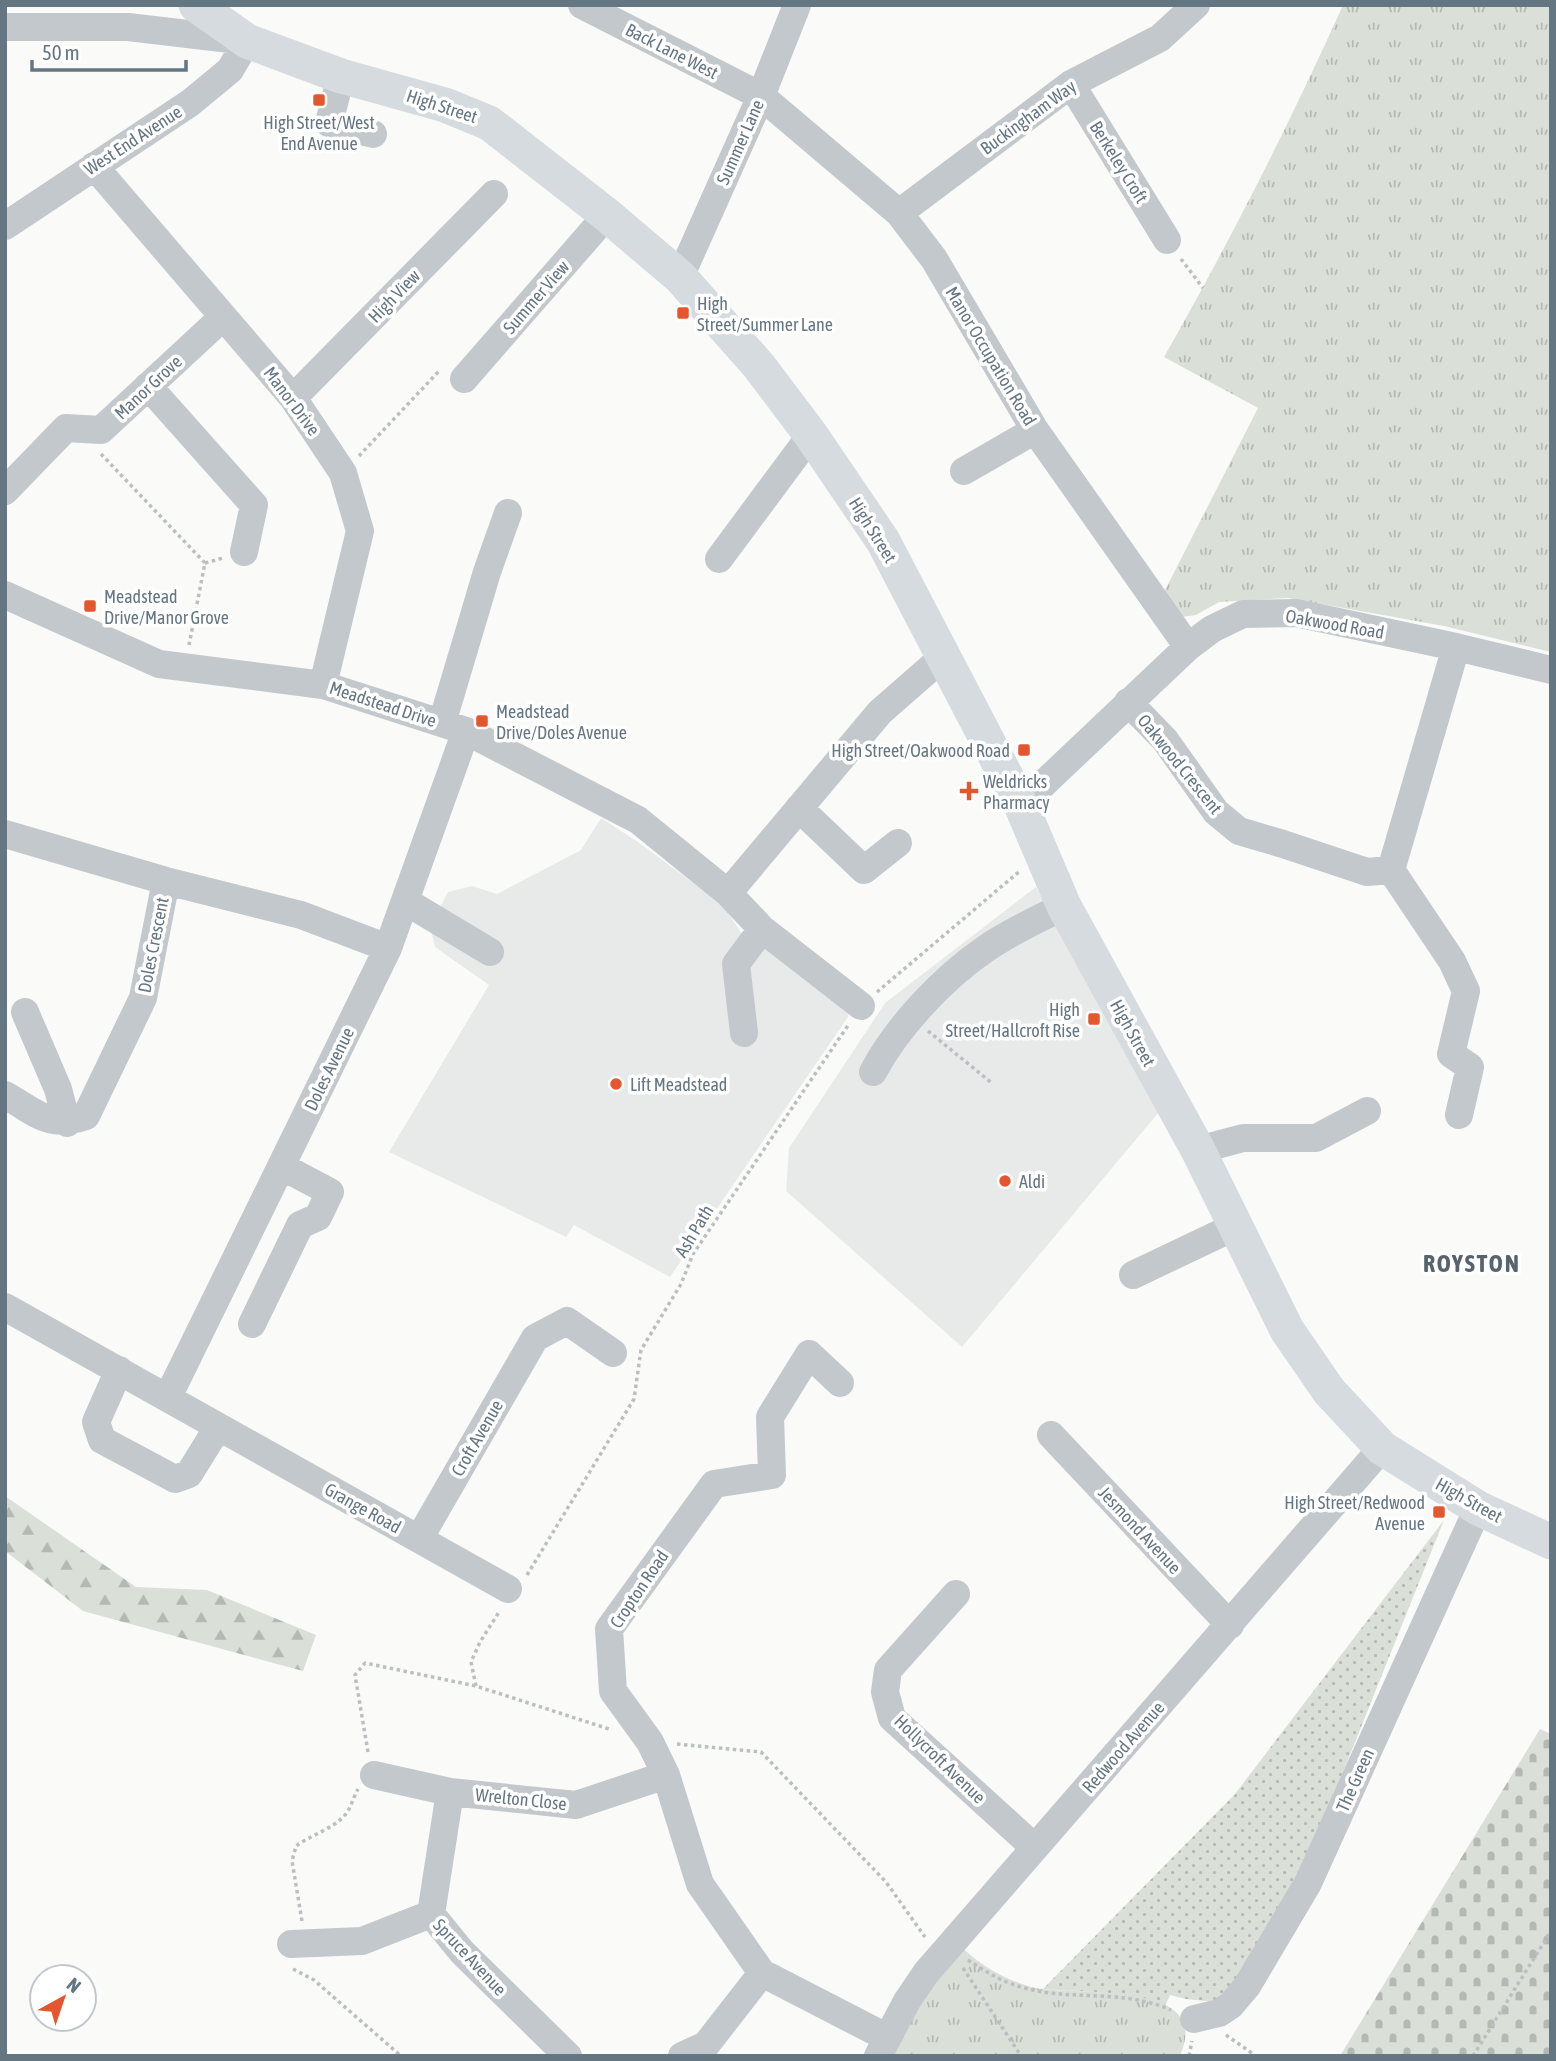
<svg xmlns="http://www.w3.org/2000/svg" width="1556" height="2061" viewBox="0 0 1556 2061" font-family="'Asap Condensed',sans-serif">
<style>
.built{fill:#e8e9e9}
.grass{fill:url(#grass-dots)}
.forest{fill:url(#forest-firs)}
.cemetery{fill:url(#cemetery-stones)}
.park{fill:url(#park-tufts)}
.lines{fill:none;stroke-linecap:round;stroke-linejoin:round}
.path{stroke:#bbbfc2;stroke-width:3.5;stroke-dasharray:3.5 3.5;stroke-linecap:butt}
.minor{stroke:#c3c8cc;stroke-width:28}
.major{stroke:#d6dbdf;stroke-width:35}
.poi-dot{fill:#e4572e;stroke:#fff;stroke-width:2.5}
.labels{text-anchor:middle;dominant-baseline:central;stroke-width:7;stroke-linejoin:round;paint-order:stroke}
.street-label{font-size:18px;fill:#657683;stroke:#fff}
.poi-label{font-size:18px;fill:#657683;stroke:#fff;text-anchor:start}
.district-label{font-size:24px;font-weight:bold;letter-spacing:2px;fill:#57646e;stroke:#fff}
</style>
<defs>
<pattern id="grass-dots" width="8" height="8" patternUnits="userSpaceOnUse" patternTransform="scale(1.75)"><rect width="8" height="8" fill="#dadfd7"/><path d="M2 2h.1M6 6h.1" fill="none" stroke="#b4b9b4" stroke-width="1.8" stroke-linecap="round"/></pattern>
<pattern id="forest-firs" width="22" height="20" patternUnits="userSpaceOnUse" patternTransform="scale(1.75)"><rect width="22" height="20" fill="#dadfd7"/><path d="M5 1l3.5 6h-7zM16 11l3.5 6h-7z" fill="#b4b9b4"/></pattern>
<pattern id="cemetery-stones" width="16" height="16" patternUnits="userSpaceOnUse" patternTransform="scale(1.75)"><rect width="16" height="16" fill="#dadfd7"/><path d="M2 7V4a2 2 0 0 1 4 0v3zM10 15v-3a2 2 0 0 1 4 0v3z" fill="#b4b9b4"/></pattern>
<pattern id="park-tufts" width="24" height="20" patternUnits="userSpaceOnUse" patternTransform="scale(1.75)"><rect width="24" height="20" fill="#dadfd7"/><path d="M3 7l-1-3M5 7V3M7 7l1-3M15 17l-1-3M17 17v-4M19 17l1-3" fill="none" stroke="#b4b9b4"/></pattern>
</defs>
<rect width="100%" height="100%" fill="#fafaf8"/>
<path class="built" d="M601,818L638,842L723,905L744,937L770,944L849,1009L848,1017L670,1277L574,1225L566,1237L389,1152L489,985L435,947L430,927L448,892L472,886L497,894L581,850Z
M1036,887L1159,1112L962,1347L786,1191L789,1148L885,1003Z"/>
<path class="grass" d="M1444,1520L1311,1852L1235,1982L1214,2002L1186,1999L1170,1995L1165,2006C1127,1991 1084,1992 1043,1989L1235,1794Z"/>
<path class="forest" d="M5,1496L136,1587L207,1590L316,1635L303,1671L83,1611L5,1551Z"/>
<path class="cemetery" d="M1540,1729L1551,1734V2056H1340Z"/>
<path class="park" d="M1343,5H1551V652L1444,626L1288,598L1219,602L1196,615L1181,617L1162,596L1258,408L1164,357C1229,243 1289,125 1343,5Z
M958,1943C977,1964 1004,1979 1031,1987C1064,1996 1179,1982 1185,2029C1187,2038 1183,2047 1180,2056H891L901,2029Z"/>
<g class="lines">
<path class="path" d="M1181,259L1203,288
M101,454L205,563L189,645
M359,456L440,370
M205,563L223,558
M877,992L1021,870
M928,1031L993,1084
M527,1575L634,1399L641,1350L681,1284L693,1254L849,1024
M476,1686L471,1662L480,1642L499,1612
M677,1744L761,1752L886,1882L925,1937
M368,1752L355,1675L365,1663L476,1686L612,1730
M302,1921L292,1861L296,1846C312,1834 337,1828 348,1811C352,1804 354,1796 358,1789
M968,1960C985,1971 1002,1982 1021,1987C1071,2002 1120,1988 1171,2010
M963,1968L1021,2056
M293,1969L314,1980L401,2056
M1226,2035L1256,2056
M1189,2056L1192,2041
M1473,2056L1551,1931"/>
<path class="minor" d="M582,5L761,96L899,213L934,259L1035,430L1188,647
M5,27H128L247,41L230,70L190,103L5,226
M341,76L329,123L373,134
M1071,84L1167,240
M94,166L293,398L343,473L360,531L323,685
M899,213L1071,84L1160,38L1196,5
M680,277L761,96L797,5
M464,379L607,215
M148,386L254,505L244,552
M293,398L494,194
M964,471L1035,430
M5,491L66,428L101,430L223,317
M719,559L811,435
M5,595L159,664L323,685L466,731L638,820L728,893L880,712L943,657
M1456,647L1391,870L1452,961L1466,991L1451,1054L1470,1067L1459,1115
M1128,702L1165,740L1216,812L1239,831L1283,844L1367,872L1391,870
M442,723L487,572L508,513
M1021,805L1188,647L1212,629L1243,614L1296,613L1456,647L1551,670
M799,808L864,870L898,843
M5,834L166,881L143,998L86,1116C48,1129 37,1113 5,1095
M166,881L301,915L388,948
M728,893L762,929L861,1006
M405,901L490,952
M25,1012L58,1089L67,1123
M744,1033L736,964L762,929
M873,1072C897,1027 942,979 984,950C1009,932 1037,920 1064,906
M1198,1150L1243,1138H1316L1367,1111
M1133,1275L1236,1226
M5,1307L508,1589
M252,1324L300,1225L318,1217L330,1192L281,1166
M119,1370L96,1422L102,1440L175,1479L189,1474L218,1427
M840,1383L809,1354L770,1417L772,1475L714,1484L609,1629L613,1691L650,1742L666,1775L700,1884L762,1973L886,2037
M168,1397L388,948L466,731
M1051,1435L1230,1625
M419,1539L535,1338L567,1321L613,1353
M956,1594L888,1670L885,1692L892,1718L1034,1847
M374,1775L450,1792L576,1805L666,1775
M450,1792L431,1914L462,1952L568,2056
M291,1944L362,1941L431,1914
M1194,2019L1219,2013L1231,2005L1247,1986L1308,1883L1478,1508
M682,2056L706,2045L762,1973
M878,2056L907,2001L926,1973L1382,1448"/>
<path class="major" d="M196,5L247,41L341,76L445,105L489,123L607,215L680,277L759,366L811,435L883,541L1021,805L1064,906L1198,1150L1287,1330L1329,1391L1382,1448L1478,1508L1551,1542"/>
</g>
<g class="poi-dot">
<rect x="312" y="93" width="14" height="14" rx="3.5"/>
<rect x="676" y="306" width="14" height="14" rx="3.5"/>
<rect x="83" y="599" width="14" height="14" rx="3.5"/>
<rect x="475" y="714" width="14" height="14" rx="3.5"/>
<rect x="1017" y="743" width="14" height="14" rx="3.5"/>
<path d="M965.5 780.5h7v7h7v7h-7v7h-7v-7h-7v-7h7z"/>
<rect x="1087" y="1012" width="14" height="14" rx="3.5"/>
<circle cx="616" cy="1084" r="7"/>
<circle cx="1005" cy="1181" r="7"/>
<rect x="1432" y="1505" width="14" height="14" rx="3.5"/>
</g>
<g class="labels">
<g class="street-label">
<text transform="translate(672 51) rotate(27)">Back Lane West</text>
<text transform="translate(442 106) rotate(18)">High Street</text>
<text transform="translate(1028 117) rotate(-36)">Buckingham Way</text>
<text transform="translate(133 140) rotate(-33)">West End Avenue</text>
<text transform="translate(740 142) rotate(-66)">Summer Lane</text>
<text transform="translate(1119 162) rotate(58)">Berkeley Croft</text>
<text transform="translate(394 296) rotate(-46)">High View</text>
<text transform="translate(536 297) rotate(-49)">Summer View</text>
<text transform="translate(991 356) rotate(59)">Manor Occupation Road</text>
<text transform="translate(148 387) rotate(-43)">Manor Grove</text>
<text transform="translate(292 401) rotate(53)">Manor Drive</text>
<text transform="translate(873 530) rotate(58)">High Street</text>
<text transform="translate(1335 624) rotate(10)">Oakwood Road</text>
<text transform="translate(383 704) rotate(18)">Meadstead Drive</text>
<text transform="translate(1180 764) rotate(51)">Oakwood Crescent</text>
<text transform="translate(153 945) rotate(-79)">Doles Crescent</text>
<text transform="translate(1133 1033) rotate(61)">High Street</text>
<text transform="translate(329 1069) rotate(-64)">Doles Avenue</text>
<text transform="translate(694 1231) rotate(-59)">Ash Path</text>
<text transform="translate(477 1438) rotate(-60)">Croft Avenue</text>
<text transform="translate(1469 1500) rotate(29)">High Street</text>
<text transform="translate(363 1508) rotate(29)">Grange Road</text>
<text transform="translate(1140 1530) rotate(47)">Jesmond Avenue</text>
<text transform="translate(639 1589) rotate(-56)">Cropton Road</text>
<text transform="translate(1123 1747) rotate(-49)">Redwood Avenue</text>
<text transform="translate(940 1759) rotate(44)">Hollycroft Avenue</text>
<text transform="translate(1355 1780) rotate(-66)">The Green</text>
<text transform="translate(521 1799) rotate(6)">Wrelton Close</text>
<text transform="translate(470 1957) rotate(47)">Spruce Avenue</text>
</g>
<g class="poi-label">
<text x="319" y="122" text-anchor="middle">High Street/West<tspan x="319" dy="21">End Avenue</tspan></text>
<text x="697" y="303">High<tspan x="697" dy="21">Street/Summer Lane</tspan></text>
<text x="104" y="596">Meadstead<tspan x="104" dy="21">Drive/Manor Grove</tspan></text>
<text x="496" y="711">Meadstead<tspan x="496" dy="21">Drive/Doles Avenue</tspan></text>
<text x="1010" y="750" text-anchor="end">High Street/Oakwood Road</text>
<text x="983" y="781">Weldricks<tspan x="983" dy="21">Pharmacy</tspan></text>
<text x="1080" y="1009" text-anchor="end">High<tspan x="1080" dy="21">Street/Hallcroft Rise</tspan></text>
<text x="630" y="1084">Lift Meadstead</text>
<text x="1019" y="1181">Aldi</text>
<text x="1425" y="1502" text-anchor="end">High Street/Redwood<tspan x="1425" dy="21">Avenue</tspan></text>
</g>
<g class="district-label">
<text x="1472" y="1263">ROYSTON</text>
</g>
</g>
<rect width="1556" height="2061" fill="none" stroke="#657683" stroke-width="14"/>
<g transform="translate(63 1998) rotate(40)"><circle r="33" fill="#ffffff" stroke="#c1c8cd" stroke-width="2"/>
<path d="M0-5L12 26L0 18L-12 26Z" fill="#e4572e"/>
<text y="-10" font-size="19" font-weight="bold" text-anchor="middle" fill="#657683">N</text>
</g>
<path d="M32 60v10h154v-10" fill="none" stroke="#657683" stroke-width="3.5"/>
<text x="42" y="60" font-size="21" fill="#657683" stroke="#ffffff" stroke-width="5" paint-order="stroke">50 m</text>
</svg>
